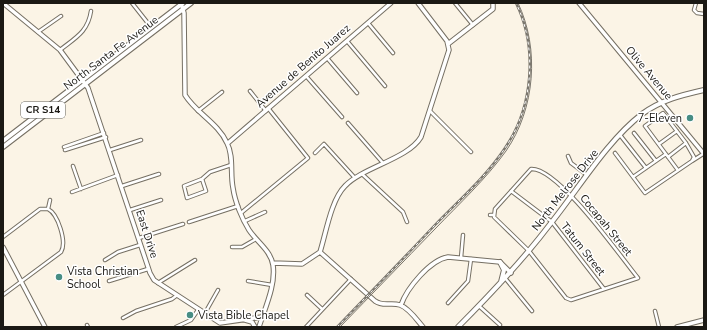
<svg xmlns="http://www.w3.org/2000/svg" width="707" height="330" viewBox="0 0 707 330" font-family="'Nunito Sans',sans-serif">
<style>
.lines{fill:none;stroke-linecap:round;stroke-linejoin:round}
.street-casing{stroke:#756f63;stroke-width:4.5}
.secondary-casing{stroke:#756f63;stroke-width:5.5}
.primary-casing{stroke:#756f63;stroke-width:6}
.street{stroke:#fff;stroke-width:2.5}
.secondary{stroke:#fff;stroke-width:3.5}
.primary{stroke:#fff;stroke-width:4}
.tram{stroke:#7a766d;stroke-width:1}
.rail-casing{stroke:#7a766d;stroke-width:2.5}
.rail{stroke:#fff;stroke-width:1;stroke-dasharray:3;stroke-linecap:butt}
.poi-dot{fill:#478d84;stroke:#fff;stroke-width:1.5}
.labels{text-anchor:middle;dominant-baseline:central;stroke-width:3;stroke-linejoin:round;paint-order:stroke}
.shield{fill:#fff;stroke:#5f5e5a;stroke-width:1}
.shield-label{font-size:10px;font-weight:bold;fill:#1b1914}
.street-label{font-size:11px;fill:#1b1914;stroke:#fff}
.poi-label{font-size:11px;fill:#1b1914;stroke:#fff;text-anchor:start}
</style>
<rect width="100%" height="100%" fill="#fbf4e6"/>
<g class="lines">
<g class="street-casing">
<path id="street" d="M132,3L151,27
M455,3L473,25
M696,3L694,10L697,13L704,14
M368,23L393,53
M38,32L61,16
M347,41L385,86
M60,50C75,38 88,32 91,11
M327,58L357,93
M306,76L342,117
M250,91L266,111
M198,111L222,92
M430,111L471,152
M348,123L383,163
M634,133L656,161
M620,135L646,168
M659,144L677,131
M64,147L104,133
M65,150L106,137
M110,150L141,140
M315,153L324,144L355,178
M615,153L645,193L692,161L694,157L686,143L663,113L645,126L677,169
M568,156L571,163L587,175
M668,157L686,143
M692,161L703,154
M73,166L81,189
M531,169C558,167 620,256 638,278L571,300L566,298L529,251L494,217L495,209Z
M362,174L403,212L407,222
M633,177L666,154
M202,179L206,191L187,198L184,186Z
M202,179L210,172L231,165
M122,186L159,174
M511,191L552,222L604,289
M72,192L118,175
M48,209L50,200
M130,210L161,200
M241,213L308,158L268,108
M490,215H494
M245,221L265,212
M189,222L238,206
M3,237L40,209H48
M139,238L183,224
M232,247H242L256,239
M461,258L463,235
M105,260L118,252L140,245
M505,278L532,311
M109,281L148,269
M248,281L272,285
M158,283L195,260
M3,295L61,252C67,242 58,214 48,209
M307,295L322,309
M448,303L468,281L471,259
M479,306L500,325
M655,311L659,327
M205,313L218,290
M123,318L136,311L172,299L176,296
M87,325L88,327
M176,327L191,320L198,310
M306,327L351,279"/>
</g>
<g class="secondary-casing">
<path id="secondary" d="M3,3L60,50L88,88L150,273L154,280L220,323L262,317
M181,3L184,13L185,95C196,113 218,123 227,143C234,156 230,174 233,188C235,202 242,219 249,230C257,242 271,251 273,265C276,285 265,308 259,327
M579,3L704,154
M448,44L493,9V3
M228,143L391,3
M3,247L45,327
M320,252C326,233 331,200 345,186C363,167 408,159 421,137L449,50L447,41L418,3
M273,263L302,264L320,252L375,301C383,307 391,302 400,305C409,308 417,320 423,327
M401,305C407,288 430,260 448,257L500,262L511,273
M245,320L252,322L255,327
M677,327L704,320"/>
</g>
<g class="primary-casing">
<path id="primary" d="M3,141L183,3
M3,147L191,3
M500,262L504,270L501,282
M458,327C491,294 523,260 551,223C579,188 607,141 642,114C661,100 682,95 704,90"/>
</g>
<use href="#street" class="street"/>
<use href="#secondary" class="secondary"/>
<use href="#primary" class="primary"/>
<path class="tram" d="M340,327C372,294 403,262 435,229C459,204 486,179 506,151C535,109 540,49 518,3"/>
<g class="rail-casing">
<path id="rail" d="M337,327C370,293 402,260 434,226C458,201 486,177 505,148C533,107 538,48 516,3"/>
</g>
<use href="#rail" class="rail"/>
</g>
<g class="poi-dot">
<circle cx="690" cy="118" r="4"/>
<circle cx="59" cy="277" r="4"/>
<circle cx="190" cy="315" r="4"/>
</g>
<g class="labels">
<rect class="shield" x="21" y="102" width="44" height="16" rx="3"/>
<g class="shield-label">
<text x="43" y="110">CR S14</text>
</g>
<g class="street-label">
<text transform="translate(111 53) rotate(-37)">North Santa Fe Avenue</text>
<text transform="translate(303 66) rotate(-41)">Avenue de Benito Juarez</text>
<text transform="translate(649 73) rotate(50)">Olive Avenue</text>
<text transform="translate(565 190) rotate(-52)">North Melrose Drive</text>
<text transform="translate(606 225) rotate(51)">Cocapah Street</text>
<text transform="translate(147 234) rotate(72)">East Drive</text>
<text transform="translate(583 249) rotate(52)">Tatum Street</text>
</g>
<g class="poi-label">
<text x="682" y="118" text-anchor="end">7-Eleven</text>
<text x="67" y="271">Vista Christian<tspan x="67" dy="13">School</tspan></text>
<text x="198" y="315">Vista Bible Chapel</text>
</g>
</g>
<rect width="707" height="330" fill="none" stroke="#1b1914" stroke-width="8"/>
</svg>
